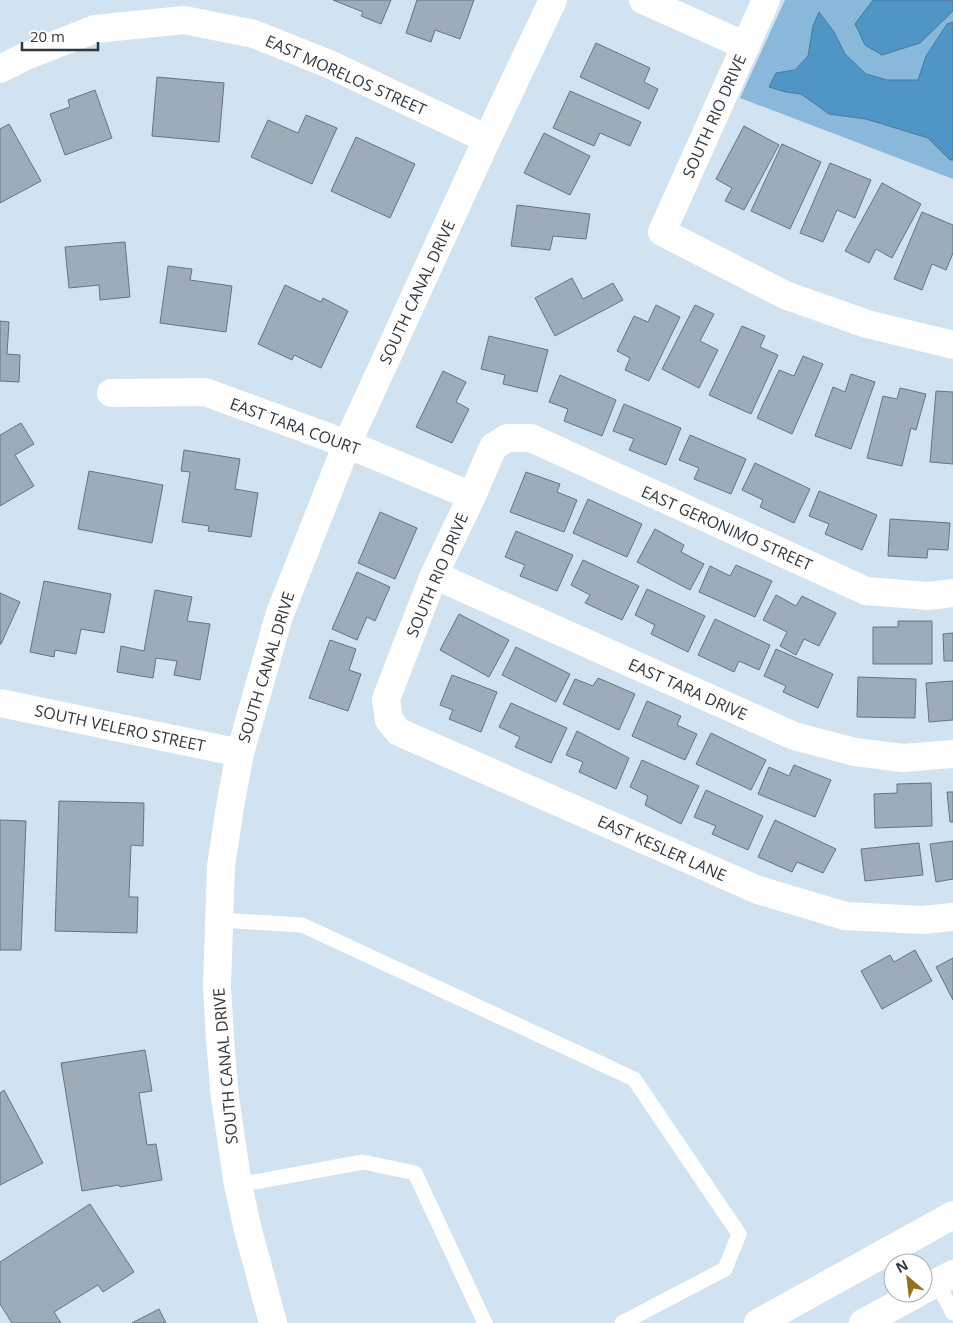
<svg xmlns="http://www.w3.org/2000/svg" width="953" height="1323" viewBox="0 0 953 1323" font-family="'Open Sans',sans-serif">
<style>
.green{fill:#89b8db}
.water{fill:#4f96c7;stroke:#467a9e}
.building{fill:#9cadb9;stroke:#657480}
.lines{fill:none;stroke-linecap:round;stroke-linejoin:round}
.lane{stroke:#fff;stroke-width:15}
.street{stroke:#fff;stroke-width:28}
.secondary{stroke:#fff;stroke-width:28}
.labels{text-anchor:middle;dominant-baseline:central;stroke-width:4;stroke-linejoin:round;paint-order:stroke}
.street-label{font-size:16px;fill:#30373d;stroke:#fff}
</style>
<rect width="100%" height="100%" fill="#d1e2f0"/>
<path class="green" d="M785,0H953V179L740,98Z"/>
<path class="water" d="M873,0H953V11L920,43L882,55L865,45L855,24Z
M819,12L834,32L845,54L866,74L887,80H918L926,56L947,24L953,22V160H950L928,138L866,119L829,114L801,94L786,92L769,87L776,73L795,70L808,56L813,26Z"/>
<path class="building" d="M333,0H391L381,24L361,16L363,12Z
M417,0H474L460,39L435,30L431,42L406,33Z
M596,43L650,68L644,82L658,89L649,109L580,77Z
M157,77L224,83L219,142L152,136Z
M95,90L112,138L65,155L50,114L70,107L68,100Z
M570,91L641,122L630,146L600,133L594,146L553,128Z
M306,115L337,128L312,184L251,157L268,120L298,133Z
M9,124L41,181L0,203V129Z
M744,126L779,145L744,210L725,201L732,188L716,179Z
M544,133L590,156L570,195L524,173Z
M356,137L415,164L390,218L331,191Z
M782,144L821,162L790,229L751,211Z
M830,163L871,180L855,218L837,210L823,242L800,233Z
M882,183L921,204L892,258L876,249L869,263L845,251Z
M517,205L590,214L586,239L553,236L550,250L511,246Z
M922,212L953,225V253L946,270L932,264L922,290L894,279Z
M125,242L130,297L100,300L99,285L69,288L65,247Z
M168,266L192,269L190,280L232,286L226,332L160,323Z
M572,278L583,299L613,283L623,300L555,336L535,298Z
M285,285L321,302L323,298L348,311L321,368L294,355L292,360L258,344Z
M656,305L680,317L649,381L625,370L630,358L617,351L634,316L648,322Z
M695,305L714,314L700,341L718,350L699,388L662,369Z
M0,321L9,322L7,354L20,355L19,382L0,381Z
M742,326L765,336L760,347L778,355L751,414L709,395Z
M489,336L548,350L537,392L503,384L505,375L481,369Z
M803,356L823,364L792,434L757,418L779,370L794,376Z
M443,371L466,382L456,402L469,409L452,443L416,427Z
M851,374L875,382L851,449L815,436L833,387L845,392Z
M560,375L616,400L602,436L564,421L568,409L549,402Z
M900,388L926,394L916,430L911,428L902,466L867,458L883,396L897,399Z
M936,391L953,392V464L930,462Z
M624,404L681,428L666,465L629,450L634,439L613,431Z
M21,423L34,444L15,455L34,486L0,506V435Z
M690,435L746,459L731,494L694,479L699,468L679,460Z
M184,450L240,459L235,489L258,493L251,537L208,531L209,526L182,522L190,472L181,471Z
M755,463L810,489L794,523L760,507L763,500L742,490Z
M89,471L163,485L152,543L78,529Z
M526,472L560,484L557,492L577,500L564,532L510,512Z
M819,491L877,515L862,550L825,534L829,524L809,516Z
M588,499L642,524L627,557L573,533Z
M380,512L417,528L395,579L358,563Z
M890,519L950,523L948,550L928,549L927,558L888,556Z
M655,529L684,545L681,552L704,564L690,590L637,562Z
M516,531L573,555L557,591L520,576L525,565L505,557Z
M583,560L639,586L622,620L585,603L590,595L571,585Z
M736,565L772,581L755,617L699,592L710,566L730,576Z
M357,572L390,587L375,621L367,617L357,640L332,629Z
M44,581L111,594L104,633L81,629L76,654L55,650L54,657L30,652Z
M647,589L705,616L688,652L651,634L655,625L635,615Z
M155,590L192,597L187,621L210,624L200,680L174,675L177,661L156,658L153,678L117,672L121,646L144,651Z
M0,593L20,602L1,644H0Z
M776,595L796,606L802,596L836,613L819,646L804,639L796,655L780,646L787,632L763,620Z
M459,614L509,640L489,677L440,650Z
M715,619L770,645L759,670L739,661L734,672L698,655Z
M898,621H932V664H873V627H898Z
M953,633V661H944L943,634Z
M330,640L356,649L349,670L361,674L348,711L309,698Z
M516,647L570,674L556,702L502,675Z
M776,649L833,674L818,708L783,692L786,686L764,676Z
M452,675L497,692L481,732L449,719L453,710L440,705Z
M858,677L916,679L915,718L857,717Z
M598,678L635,694L619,730L563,704L575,679L593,686Z
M953,681V720L929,722L926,683Z
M647,701L681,716L677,725L697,734L685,760L632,736Z
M511,703L567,728L551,763L515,747L520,737L499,727Z
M577,731L629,758L616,789L579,772L583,762L566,755Z
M711,733L766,760L751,790L696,764Z
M642,760L699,786L681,824L645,805L648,796L630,787Z
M794,765L831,780L815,817L758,794L769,767L789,776Z
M931,783L932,826L875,828L874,794L897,793V784Z
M706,790L763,816L748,850L712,834L716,826L694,817Z
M947,792H953V822H950Z
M59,801L144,803L143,846L131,845L129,897H138L137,933L55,931Z
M0,820L26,821L21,950H0Z
M775,820L836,849L823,873L797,862L792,872L758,857Z
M953,841V879L936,882L930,844Z
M919,843L923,875L865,881L861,849Z
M915,950L932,981L882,1009L861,971L890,955L894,962Z
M953,958V1000L936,967Z
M145,1050L152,1091L139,1093L147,1145L156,1144L162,1180L120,1187L119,1185L82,1191L61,1063Z
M4,1090L43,1163L0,1185V1093Z
M90,1204L134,1272L103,1292L98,1285L54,1312L61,1323H12L0,1304V1262Z
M159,1309L166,1323H132Z"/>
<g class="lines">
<path class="lane" d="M219,920L302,925L634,1079L739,1234L725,1269L622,1323
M238,1185L363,1162L415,1173L485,1323
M937,1283L953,1313"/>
<path class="street" d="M643,0L746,46
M766,0L662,232L785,295L867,324L953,345
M0,69L26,56L95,29L184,20L254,34L329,64L487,139
M111,393L205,392L347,444L472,496
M434,575L794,736L855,752L903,758L953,754
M953,593L928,596L866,591L531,438H507L493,447L472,496L434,575L386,699L389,720L399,732L758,890L845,916L923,920L953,917
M0,703L240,753"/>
<path class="secondary" d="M923,1290L953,1274
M273,1323L248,1230L238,1185L225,1098L220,1040L217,986L221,866L230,807L240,753L279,616L347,444L487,139L553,0
M758,1323L953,1215
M863,1323L918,1293"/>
</g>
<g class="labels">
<g class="street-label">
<text transform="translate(346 75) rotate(24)">EAST MORELOS STREET</text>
<text transform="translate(714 116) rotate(-66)">SOUTH RIO DRIVE</text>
<text transform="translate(417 292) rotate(-65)">SOUTH CANAL DRIVE</text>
<text transform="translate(295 426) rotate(20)">EAST TARA COURT</text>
<text transform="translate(727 528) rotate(24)">EAST GERONIMO STREET</text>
<text transform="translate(437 575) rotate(-67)">SOUTH RIO DRIVE</text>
<text transform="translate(266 667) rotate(-73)">SOUTH CANAL DRIVE</text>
<text transform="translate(688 689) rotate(24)">EAST TARA DRIVE</text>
<text transform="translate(120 728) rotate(12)">SOUTH VELERO STREET</text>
<text transform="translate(662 848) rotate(24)">EAST KESLER LANE</text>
<text transform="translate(225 1066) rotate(-95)">SOUTH CANAL DRIVE</text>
</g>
</g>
<g transform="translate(908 1278) rotate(332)"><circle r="24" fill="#ffffff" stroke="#acafb1"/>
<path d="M0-4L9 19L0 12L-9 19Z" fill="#986f1b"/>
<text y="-8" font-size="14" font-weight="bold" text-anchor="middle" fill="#30373d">N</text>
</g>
<path d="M22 42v8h76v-8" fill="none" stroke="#30373d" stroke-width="2.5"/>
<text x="30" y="42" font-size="15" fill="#30373d" stroke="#ffffff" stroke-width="4" paint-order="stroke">20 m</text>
</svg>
